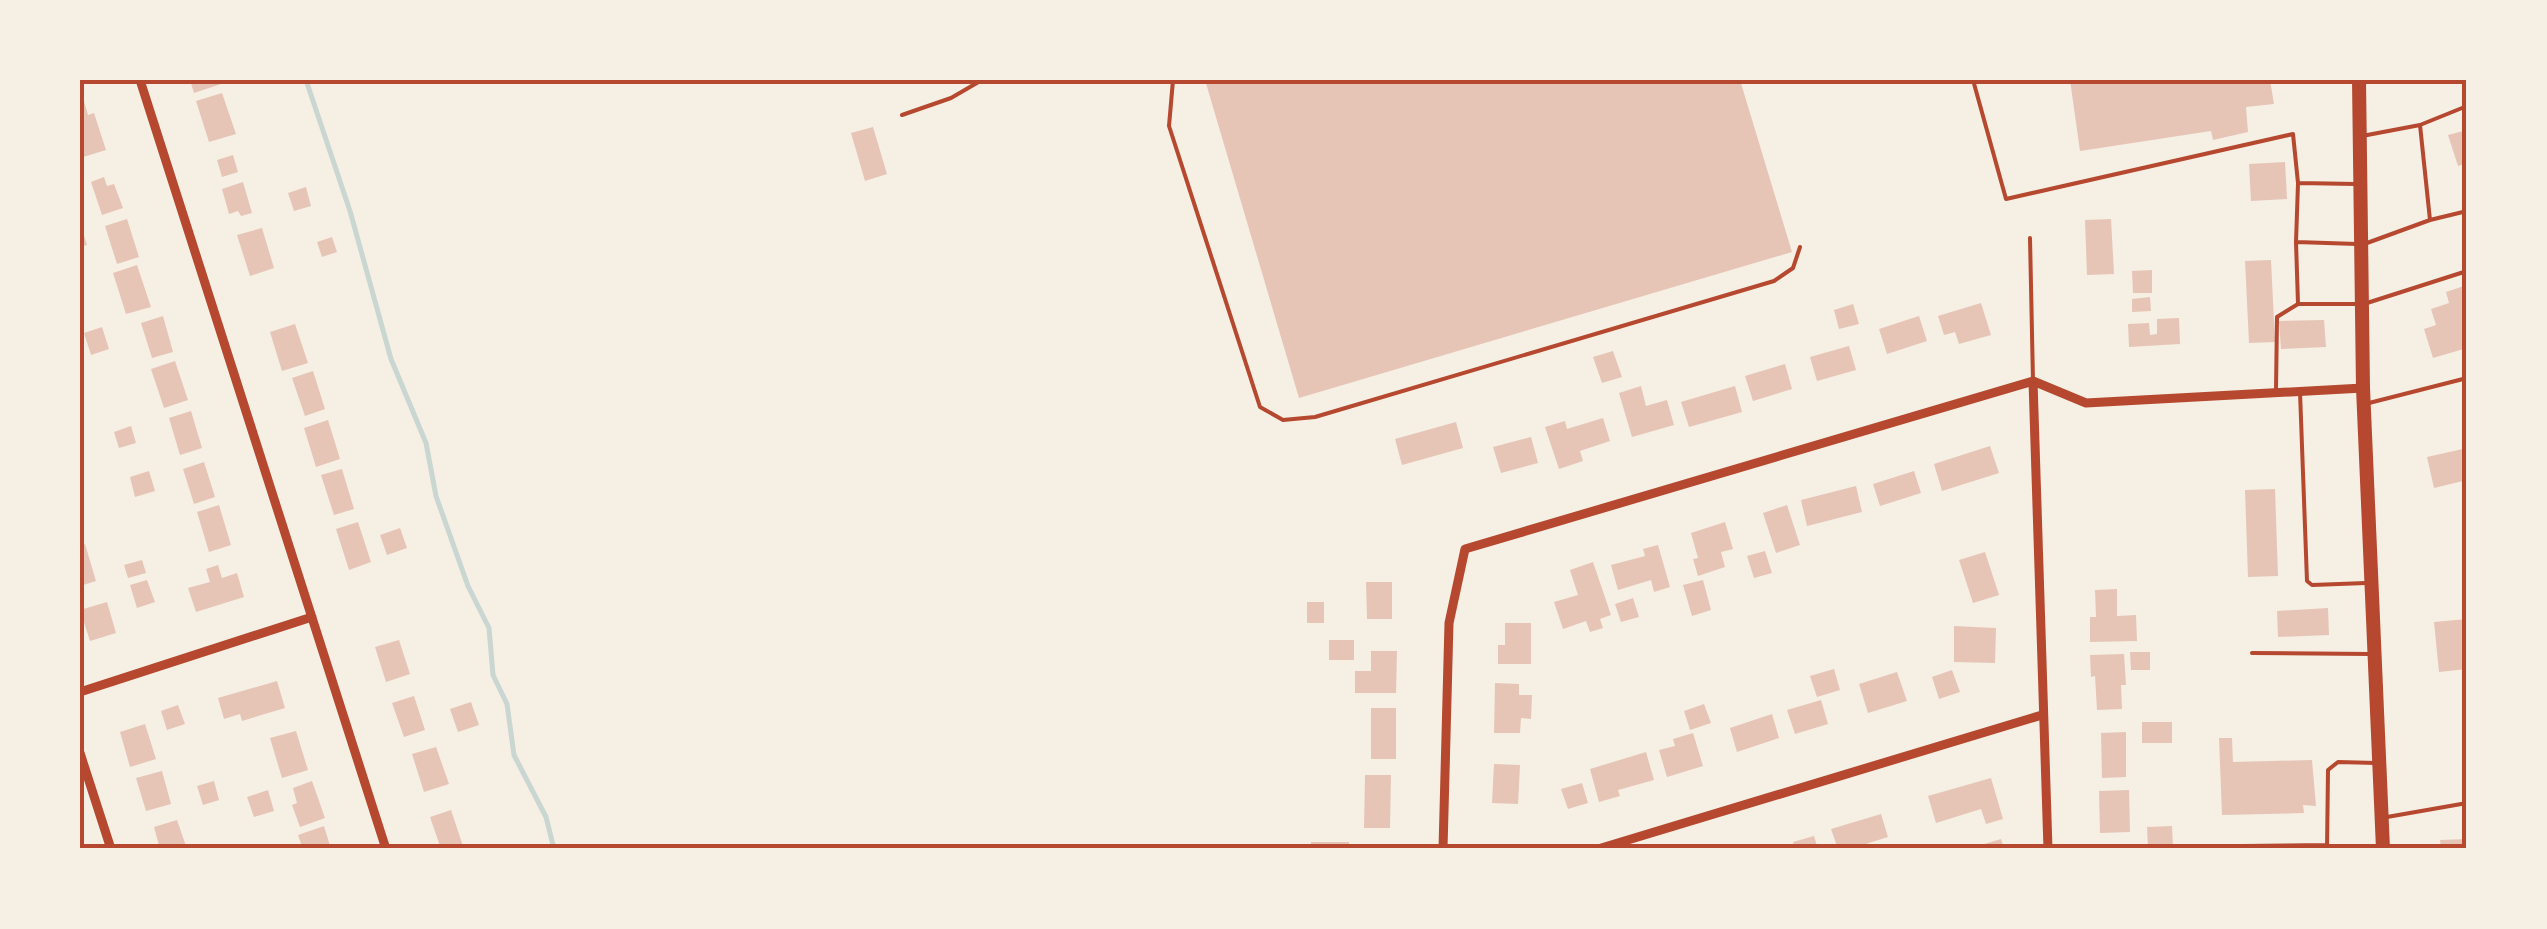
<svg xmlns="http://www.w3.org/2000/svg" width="2547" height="929" viewBox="0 0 2547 929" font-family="Roboto,sans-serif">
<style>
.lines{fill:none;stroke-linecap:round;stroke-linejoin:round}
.stream{stroke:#c9d6d2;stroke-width:5}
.building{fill:#e6c5b7}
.service{stroke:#b5482f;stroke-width:4}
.minor{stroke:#b5482f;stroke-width:9}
.primary{stroke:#b5482f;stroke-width:14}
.neatline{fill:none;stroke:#b5482f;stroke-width:4}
</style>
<rect width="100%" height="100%" fill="#f6efe4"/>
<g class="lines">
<path class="stream" d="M306,80L350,211L391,359L426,443L436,496L468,586L489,628L493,675L507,704L514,755L546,817L554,849"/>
</g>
<path class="building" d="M190,80H219L221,84L194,93Z
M1205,80H1740L1792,252L1299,398Z
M2070,80H2270L2274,104L2246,107L2248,132L2213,140L2211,131L2080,151Z
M81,91L88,115L94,113L106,150L80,158Z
M222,93L236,134L209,142L196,101Z
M873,127L887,174L865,181L851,133Z
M2467,130V163L2458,166L2448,135Z
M233,155L238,172L222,177L217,160Z
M2285,162L2287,199L2251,201L2249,164Z
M104,177L107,186L114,184L123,208L102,215L91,182Z
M243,182L252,213L241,216L238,211L229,214L222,189Z
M306,187L311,206L294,211L288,193Z
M127,219L139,257L117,264L105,226Z
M2111,219L2114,274L2087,275L2085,220Z
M80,223L87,245L80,247Z
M262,228L274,268L250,276L237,235Z
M332,237L337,252L322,257L317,242Z
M2271,260L2275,342L2249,343L2245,261Z
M137,265L151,307L126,314L113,273Z
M2152,270V293H2133L2132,271Z
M2467,285V348L2433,358L2424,329L2436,325L2431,309L2449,303L2446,292Z
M2150,297L2151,311L2132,312V299Z
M1981,303L1991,335L1959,344L1955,332L1944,335L1938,316Z
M1853,304L1859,324L1839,329L1834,310Z
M163,316L173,352L152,358L141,323Z
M1919,316L1927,341L1887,354L1879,329Z
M2179,318L2180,344L2129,347L2128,324L2149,323L2150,335L2157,334V319Z
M2324,320L2326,347L2281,349L2279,321Z
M295,324L308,363L282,371L270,332Z
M102,327L109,349L91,355L84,333Z
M1849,346L1856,370L1817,381L1810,357Z
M1613,351L1622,377L1602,383L1593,357Z
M175,361L188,400L164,408L151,369Z
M1785,364L1792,389L1753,401L1745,376Z
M313,371L325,409L305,416L292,378Z
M1641,386L1646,406L1667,400L1674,425L1632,437L1619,393Z
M1735,386L1742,412L1689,427L1681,402Z
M191,411L202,448L180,455L169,418Z
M1603,418L1610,441L1580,451L1583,461L1559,469L1545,427L1565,421L1567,429Z
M328,420L340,459L316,467L304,428Z
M1456,422L1463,448L1402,465L1395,439Z
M131,426L136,443L119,448L114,432Z
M1531,437L1538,463L1501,473L1493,447Z
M1990,446L1999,473L1942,491L1934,464Z
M2467,448V480L2434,488L2427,457Z
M204,462L215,497L194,504L183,469Z
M342,469L354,509L334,515L321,475Z
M149,471L155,491L135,497L130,477Z
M1914,471L1921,493L1880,506L1873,484Z
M1856,486L1862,512L1807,526L1801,500Z
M2275,489L2278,576L2248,577L2245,490Z
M219,505L231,545L209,552L197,512Z
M1787,505L1800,545L1776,553L1763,513Z
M358,522L371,562L349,570L336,529Z
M1725,522L1733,549L1721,552L1725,567L1698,576L1693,559L1698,558L1691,533Z
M400,528L407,548L387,555L380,535Z
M85,544L96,581L80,586V546Z
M1658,545L1670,587L1654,592L1651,580L1618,590L1611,565L1645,556L1643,549Z
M1765,551L1772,573L1754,578L1747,556Z
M1985,552L1999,595L1973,603L1959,560Z
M142,560L146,573L128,578L124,565Z
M1593,562L1611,615L1600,619L1603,628L1590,632L1586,621L1563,629L1554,602L1578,595L1570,570Z
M218,565L222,578L237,573L244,597L196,612L188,588L210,582L206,569Z
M147,580L155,602L137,608L130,585Z
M1703,580L1711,610L1692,616L1683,585Z
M1366,582H1392V619H1367Z
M2117,589V616L2136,615L2137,641L2090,642V617H2096L2095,590Z
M1633,598L1639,617L1621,622L1615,604Z
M107,602L116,633L90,641L80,610Z
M1307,602H1324V623H1307Z
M2328,608L2329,635L2278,637L2277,611Z
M2467,619V669L2439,672L2434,622Z
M1505,623H1531V664H1498V645H1505Z
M1954,626L1996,628L1995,663L1954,662Z
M399,640L410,674L386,682L375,647Z
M1329,640H1354V660H1329Z
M1371,651H1397L1396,693H1355V671H1371Z
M2130,652H2150V670H2131Z
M2124,654L2126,685H2121L2122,709L2097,710L2095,676L2091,677L2090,655Z
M1834,669L1840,690L1817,697L1810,676Z
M1952,670L1960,692L1939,699L1932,677Z
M1897,672L1907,701L1868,713L1859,684Z
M277,681L285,708L242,721L240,714L224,719L218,698Z
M1495,683L1519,684V695H1532L1531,719L1521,718L1520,733H1494Z
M414,696L425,730L404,737L392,703Z
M1821,700L1828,724L1795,734L1787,710Z
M471,702L479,725L458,732L450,709Z
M1704,704L1711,723L1690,730L1684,711Z
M178,705L185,724L167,730L161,711Z
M1371,708H1396V759H1371Z
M1772,714L1779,738L1737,752L1730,728Z
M2142,722H2172V743H2142Z
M145,724L156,759L130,767L120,732Z
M296,731L308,770L282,778L270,738Z
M2126,732V777L2102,778L2101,733Z
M1693,733L1703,766L1667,777L1659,750L1675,746L1673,739Z
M2219,738H2232L2233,762L2312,760L2316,806L2303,805L2304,813L2222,815Z
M436,747L449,784L424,792L412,754Z
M1646,752L1654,780L1618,790L1620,796L1599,802L1590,769Z
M1494,764L1520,765L1518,804L1492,803Z
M162,771L171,804L146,811L136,778Z
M1365,775H1391L1390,828H1364Z
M1991,778L2003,819L1986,824L1981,809L1936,823L1928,796Z
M214,781L219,800L203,805L197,786Z
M312,781L325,818L300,827L292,805L297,803L293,788Z
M1582,783L1588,803L1568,809L1561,789Z
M268,790L274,811L254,817L247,797Z
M2129,790L2130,832L2100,833L2099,791Z
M451,810L464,849H441L430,817Z
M1881,814L1888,837L1850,849H1838L1831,829Z
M177,820L187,849H160L154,827Z
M324,826L331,849H303L298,835Z
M2172,826L2173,847L2148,848L2147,827Z
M1814,836L1818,849H1795L1793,842Z
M2001,839L2004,849H1971V848Z
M2467,839V849H2441L2440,840Z
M1311,842H1349V849H1311Z"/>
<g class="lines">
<path class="service" d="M1173,80L1169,126L1260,407L1283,420L1315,417L1774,281L1793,268L1800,247
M1973,80L2006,199L2293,134L2298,183L2356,184
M902,115L951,98L982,80
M2420,125L2430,220
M2362,136L2420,125L2467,106
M2030,238L2033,381
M2296,242L2298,183
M2367,243L2430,220L2467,211
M2367,303L2467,271
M2298,304H2357
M2276,390L2277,317L2298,304L2296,242L2357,244
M2300,392L2307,581L2312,585L2366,583
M2369,403L2467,378
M2252,653L2370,654
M2387,817L2467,803
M2239,849L2243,846L2327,845
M2327,849L2328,770L2338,762L2376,763"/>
<path class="minor" d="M140,80L386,849
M2033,381L2048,849
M80,692L312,617
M80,753L111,849
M1443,849L1449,623L1465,549L2033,381L2086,403L2363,388
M1598,849L2042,715"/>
<path class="primary" d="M2359,80L2363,388L2383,849"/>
</g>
<rect width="2547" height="929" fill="none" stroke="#f6efe4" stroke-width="165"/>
<rect x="82" y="82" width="2382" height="764" class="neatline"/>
</svg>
